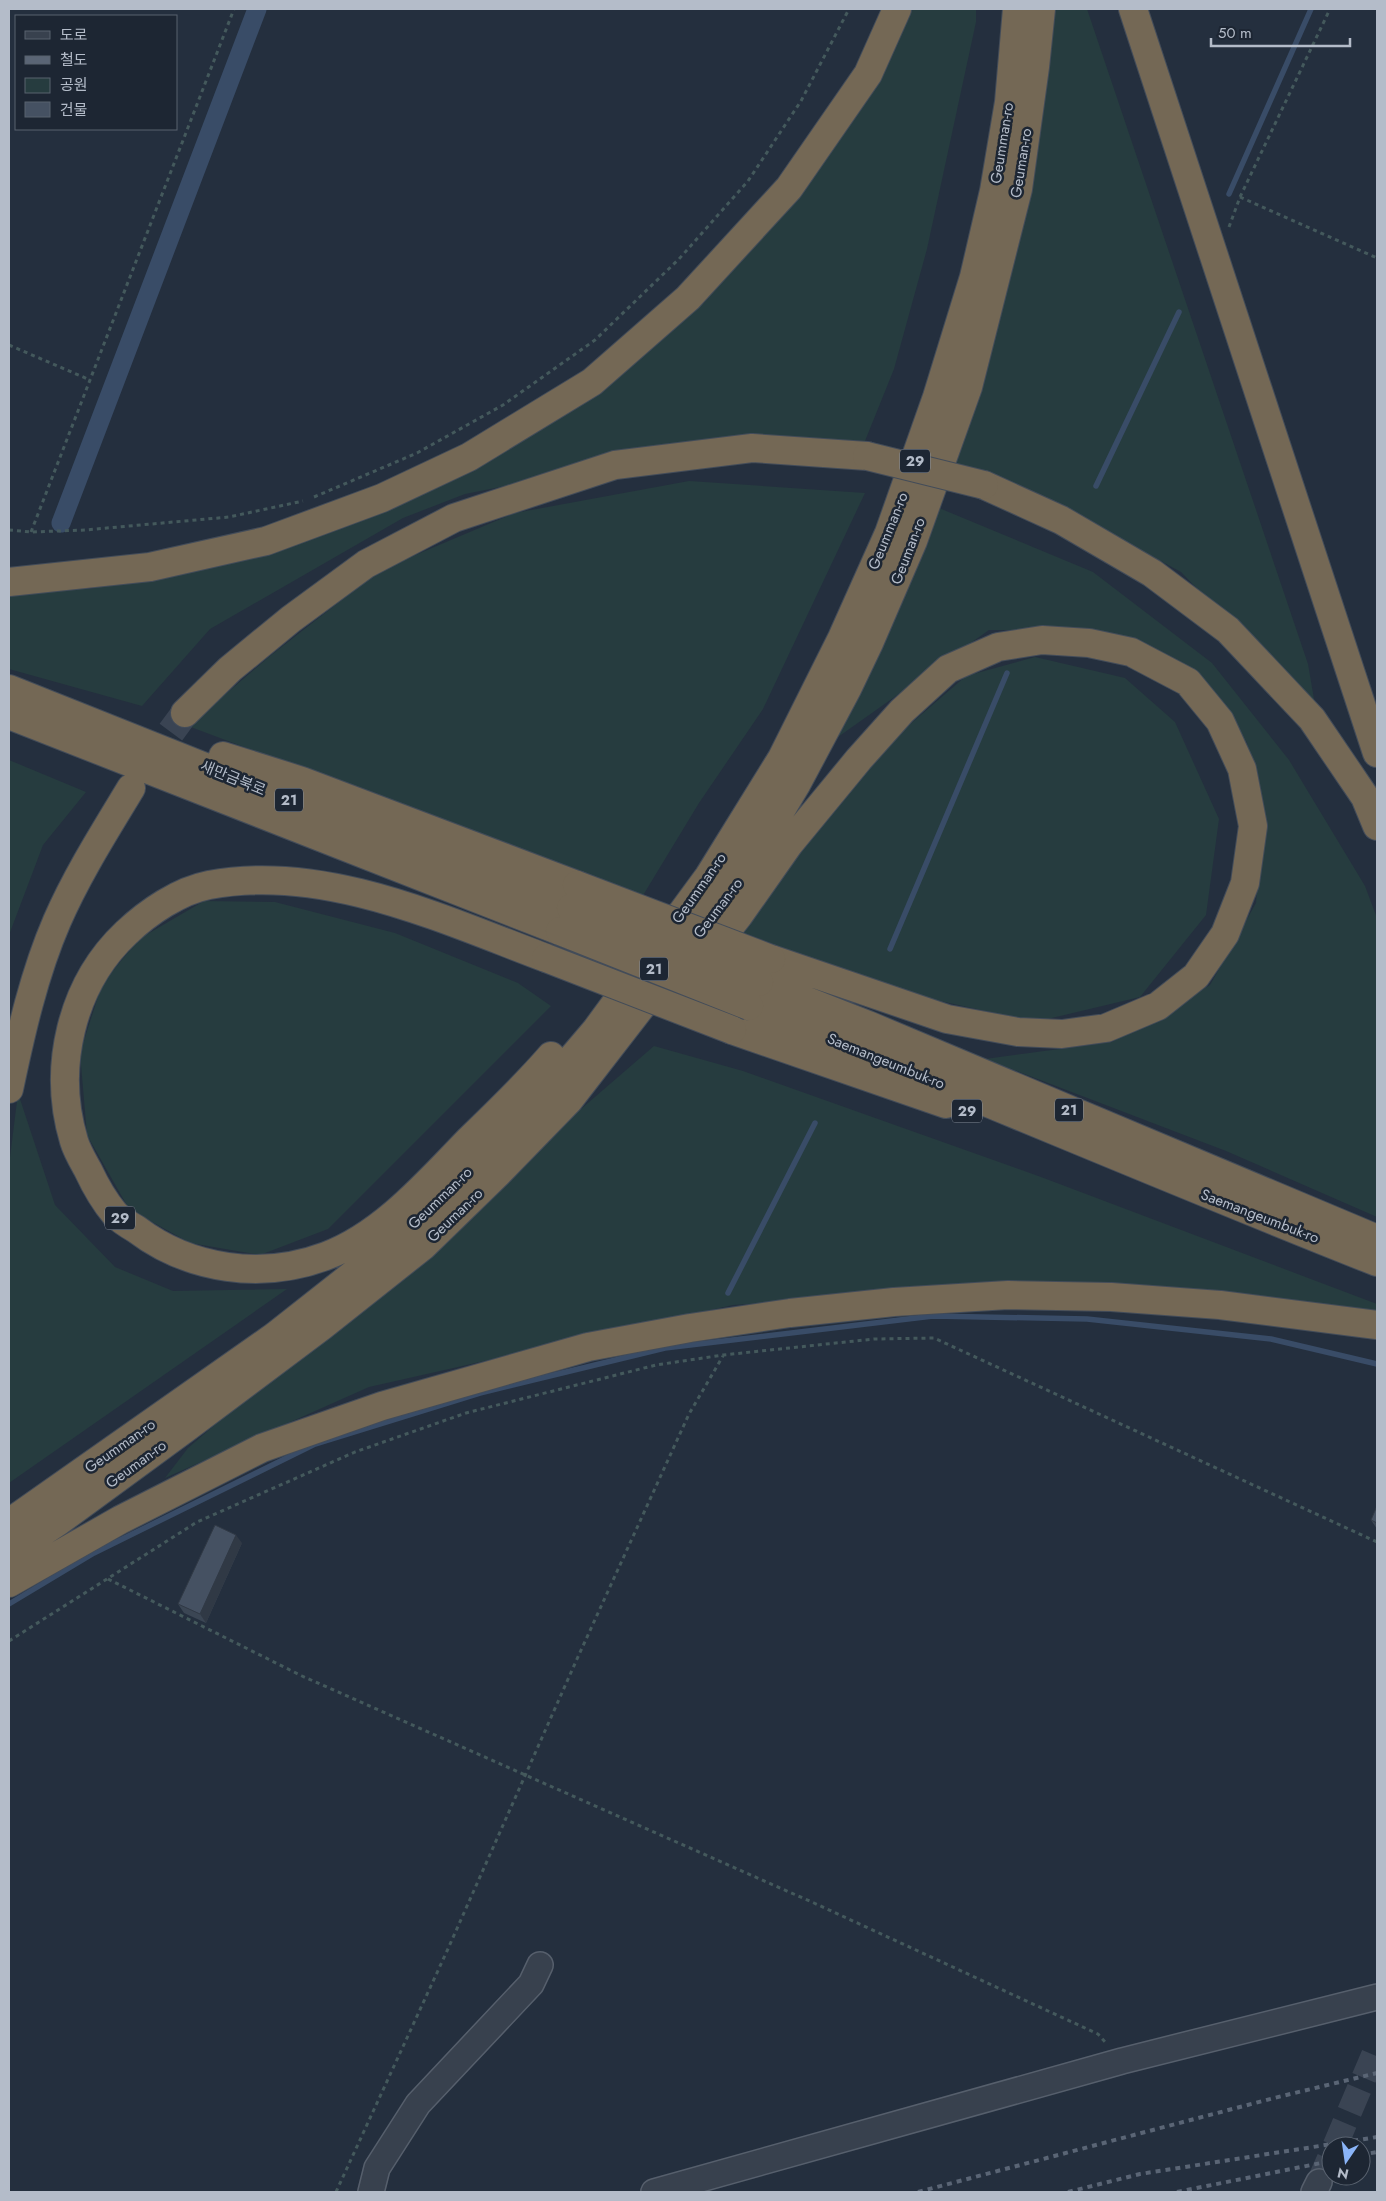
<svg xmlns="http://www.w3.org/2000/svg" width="1386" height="2201" viewBox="0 0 1386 2201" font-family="Jost,'Noto Sans KR',sans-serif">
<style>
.green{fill:#263c3f}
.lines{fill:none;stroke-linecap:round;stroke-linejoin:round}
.stream{stroke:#394c67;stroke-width:5.5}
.canal{stroke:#394c67;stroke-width:19}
.minor-tunnel{stroke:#3a4453;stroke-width:25;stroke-dasharray:25 12;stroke-linecap:butt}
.highway-tunnel{stroke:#3a4453;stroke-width:28;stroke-dasharray:28 14;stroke-linecap:butt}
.minor-casing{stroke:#565f6c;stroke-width:28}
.highway-casing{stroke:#434c59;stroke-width:30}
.path{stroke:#44595c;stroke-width:3;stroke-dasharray:4 4;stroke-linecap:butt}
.minor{stroke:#38414e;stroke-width:25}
.highway{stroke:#746855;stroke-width:28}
.rail{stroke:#5a6575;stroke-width:4;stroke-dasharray:5 5;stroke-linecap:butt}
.highway-bridge-casing{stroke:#434c59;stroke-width:30;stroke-linecap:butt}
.highway-bridge{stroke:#746855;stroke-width:28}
.wall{fill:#3b4654}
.shaded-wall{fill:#303945}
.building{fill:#455162;stroke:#303945}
.labels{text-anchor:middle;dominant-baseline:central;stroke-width:5;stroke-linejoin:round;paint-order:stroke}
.shield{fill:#1d2633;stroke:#878f9c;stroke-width:1}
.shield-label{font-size:14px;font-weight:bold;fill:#b4bcc9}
.street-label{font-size:15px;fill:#b4bcc9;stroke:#1d2633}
</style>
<rect width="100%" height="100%" fill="#242f3e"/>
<path class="green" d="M910,9H976V22L927,249L894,369L865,441L747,437L465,494L403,518L210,629L142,706L9,669V588L90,589L354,520L510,445L704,303L829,153Z
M1051,9H1087L1308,664L1316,711L1181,572L1022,486L954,466Z
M689,481L865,493L763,709L699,803L642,897L188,726L270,656L380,570L515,513Z
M939,508L1093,572L1212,663L1289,760L1365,886L1377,918V1217L1226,1151L985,1059L1112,1042L1210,985L1256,903L1262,820L1247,743L1211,691L1073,630H989L831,742Z
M1035,657L1125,678L1175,722L1219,819L1206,915L1140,997L1035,1022L895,991L742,932L775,884L886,745L966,676Z
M9,760L86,792L43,845L9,935Z
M204,901L275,902L395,933L518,983L551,1006L328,1229L260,1255L190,1243L129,1209L87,1135L80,1053L102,984L139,939Z
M654,1046L743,1071L1041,1177L1377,1304V1319L1095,1282L733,1305L369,1387L165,1478L188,1448Z
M18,1093L55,1205L115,1267L173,1291L287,1289L9,1483V1165Z"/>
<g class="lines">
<path class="stream" d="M1229,194L1311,9
M1096,486L1179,312
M890,949L1007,673
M728,1293L815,1123
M9,1604L94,1553L315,1444L480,1393L665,1348L933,1316L1087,1319L1271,1339L1377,1364"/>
<path class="canal" d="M61,523L257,9"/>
<path class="minor-tunnel" d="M1335,2146L1377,2047
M1319,2182L1331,2155"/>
<path class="highway-tunnel" d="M146,766L185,713"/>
<g class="minor-casing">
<path id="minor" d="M371,2192L377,2168L418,2104L531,1984L540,1965
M654,2192L1122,2061L1377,1997
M1314,2192L1319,2182"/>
</g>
<g class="highway-casing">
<path id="highway" d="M1133,9L1377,753
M984,485L1061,520L1152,573L1228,630L1312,719L1365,797L1377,826
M9,582L150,567L266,541L382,498L469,457L592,382L688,298L789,188L868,74L897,9
M9,689L318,812L571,908
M185,713L230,669L291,619L366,564L454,518L615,465L752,448L867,456
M9,715L560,931
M223,756L302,781L577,885
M706,957L739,915L789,844L859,759L902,711L948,669L998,647L1042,640L1089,643L1131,652L1188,682L1220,721L1242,769L1253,826L1245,883L1225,934L1196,976L1158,1006L1106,1028L1062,1034L1018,1032L947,1019L771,959
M546,958C442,919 323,863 209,885C179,891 148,912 126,933C71,985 52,1068 74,1141C77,1151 83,1161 88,1170C95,1185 104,1201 115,1214C121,1220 129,1225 136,1229C190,1270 262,1280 326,1256C383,1235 429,1181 470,1139C498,1112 526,1085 551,1056
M759,982L868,1025L1377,1239
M749,1006C959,1089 1167,1179 1377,1262
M732,1030L946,1104
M9,1089C21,1032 34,974 57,921C77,875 105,831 131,788
M9,1523L275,1336L393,1243L515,1125L596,1030L709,876L782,758L842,638L889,533L937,397L974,277L994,191L1009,102L1017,9
M9,1554L59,1521L186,1428L322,1326L423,1246L497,1174L569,1100L740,879L797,783L847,689L869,643L913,541L968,387L1018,189L1035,67L1041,9
M9,1583L120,1520L262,1448L382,1406L588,1347L690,1328L790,1313L894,1302L1008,1295L1111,1297L1220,1305L1377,1325"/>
</g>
<path class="path" d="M1240,197L1377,258
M1229,227L1240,197L1330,9
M9,345L90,380
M314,497L417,453L503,405L595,340L679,259L748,181L801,101L849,9
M9,530L31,532L85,530L229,517L303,501
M31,532L234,9
M108,1579L302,1676L814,1903L1098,2034L1107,2044
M9,1641L197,1522L355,1452L466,1413L656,1365L723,1355L874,1339L934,1338L1377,1542
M336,2192L447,1951L577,1659L689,1414L723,1356"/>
<use href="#minor" class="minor"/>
<use href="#highway" class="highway"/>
<path class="rail" d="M1361,2155L1377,2152
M918,2192L1274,2098L1377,2073
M1068,2192L1140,2174L1377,2137
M1177,2192L1331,2161"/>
<g class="highway-bridge-casing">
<path id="highway-bridge" d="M867,456L984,485
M577,885L771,959
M571,908L759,982
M560,931L749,1006
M546,958L732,1030"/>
</g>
<use href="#highway-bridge" class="highway-bridge"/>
</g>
<path class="wall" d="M1377,1506V1529L1371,1520Z
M242,1543L206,1623L184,1613L178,1604Z"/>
<path class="shaded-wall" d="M236,1535L242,1543L206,1623L200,1614Z"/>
<path class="building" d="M1377,1506V1523L1371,1520Z
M215,1525L236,1535L200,1614L178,1604Z"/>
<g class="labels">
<g class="shield">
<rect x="900" y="449.5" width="30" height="23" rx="4"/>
<rect x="275" y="788.5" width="28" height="23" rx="4"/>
<rect x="640" y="957.5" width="28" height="23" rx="4"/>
<rect x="1055" y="1098.5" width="28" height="23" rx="4"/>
<rect x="952" y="1099.5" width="30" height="23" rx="4"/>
<rect x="105" y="1206.5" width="30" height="23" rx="4"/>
</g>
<g class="shield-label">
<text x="915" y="461">29</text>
<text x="289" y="800">21</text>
<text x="654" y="969">21</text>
<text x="1069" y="1110">21</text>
<text x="967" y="1111">29</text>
<text x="120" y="1218">29</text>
</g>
<g class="street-label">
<text transform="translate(1002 143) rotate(-81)">Geumman-ro</text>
<text transform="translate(1021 163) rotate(-81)">Geuman-ro</text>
<text transform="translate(888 531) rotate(-68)">Geumman-ro</text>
<text transform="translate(908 551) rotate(-69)">Geuman-ro</text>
<text transform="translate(233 778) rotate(22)">새만금북로</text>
<text transform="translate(699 888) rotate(-55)">Geumman-ro</text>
<text transform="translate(718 908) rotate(-53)">Geuman-ro</text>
<text transform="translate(886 1061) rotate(22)">Saemangeumbuk-ro</text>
<text transform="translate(440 1198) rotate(-44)">Geumman-ro</text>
<text transform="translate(455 1215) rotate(-44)">Geuman-ro</text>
<text transform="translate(1260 1216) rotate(21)">Saemangeumbuk-ro</text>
<text transform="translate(120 1446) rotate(-35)">Geumman-ro</text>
<text transform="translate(136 1464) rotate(-36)">Geuman-ro</text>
</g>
</g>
<rect width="1386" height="2201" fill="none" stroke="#b4bcc9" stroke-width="20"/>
<rect x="15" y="15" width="162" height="115" fill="#1d2633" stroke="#59626f"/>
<rect x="25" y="31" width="25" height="8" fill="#38414e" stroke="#59626f"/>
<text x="60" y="40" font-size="15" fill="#b4bcc9">도로</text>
<rect x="25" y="56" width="25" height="8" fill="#5a6575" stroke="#59626f"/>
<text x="60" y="65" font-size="15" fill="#b4bcc9">철도</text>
<rect x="25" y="78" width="25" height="15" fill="#263c3f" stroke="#59626f"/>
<text x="60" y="90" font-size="15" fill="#b4bcc9">공원</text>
<rect x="25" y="102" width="25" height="15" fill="#455162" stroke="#59626f"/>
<text x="60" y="115" font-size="15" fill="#b4bcc9">건물</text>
<g transform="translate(1346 2161) rotate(193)"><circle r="24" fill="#1d2633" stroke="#59626f"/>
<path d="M0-4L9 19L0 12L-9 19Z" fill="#8ab4f8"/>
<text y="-8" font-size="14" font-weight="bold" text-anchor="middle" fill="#b4bcc9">N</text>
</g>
<path d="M1211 38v8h139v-8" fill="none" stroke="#b4bcc9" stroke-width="2.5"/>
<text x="1218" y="38" font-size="15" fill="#b4bcc9" stroke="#1d2633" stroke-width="4" paint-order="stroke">50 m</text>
</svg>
